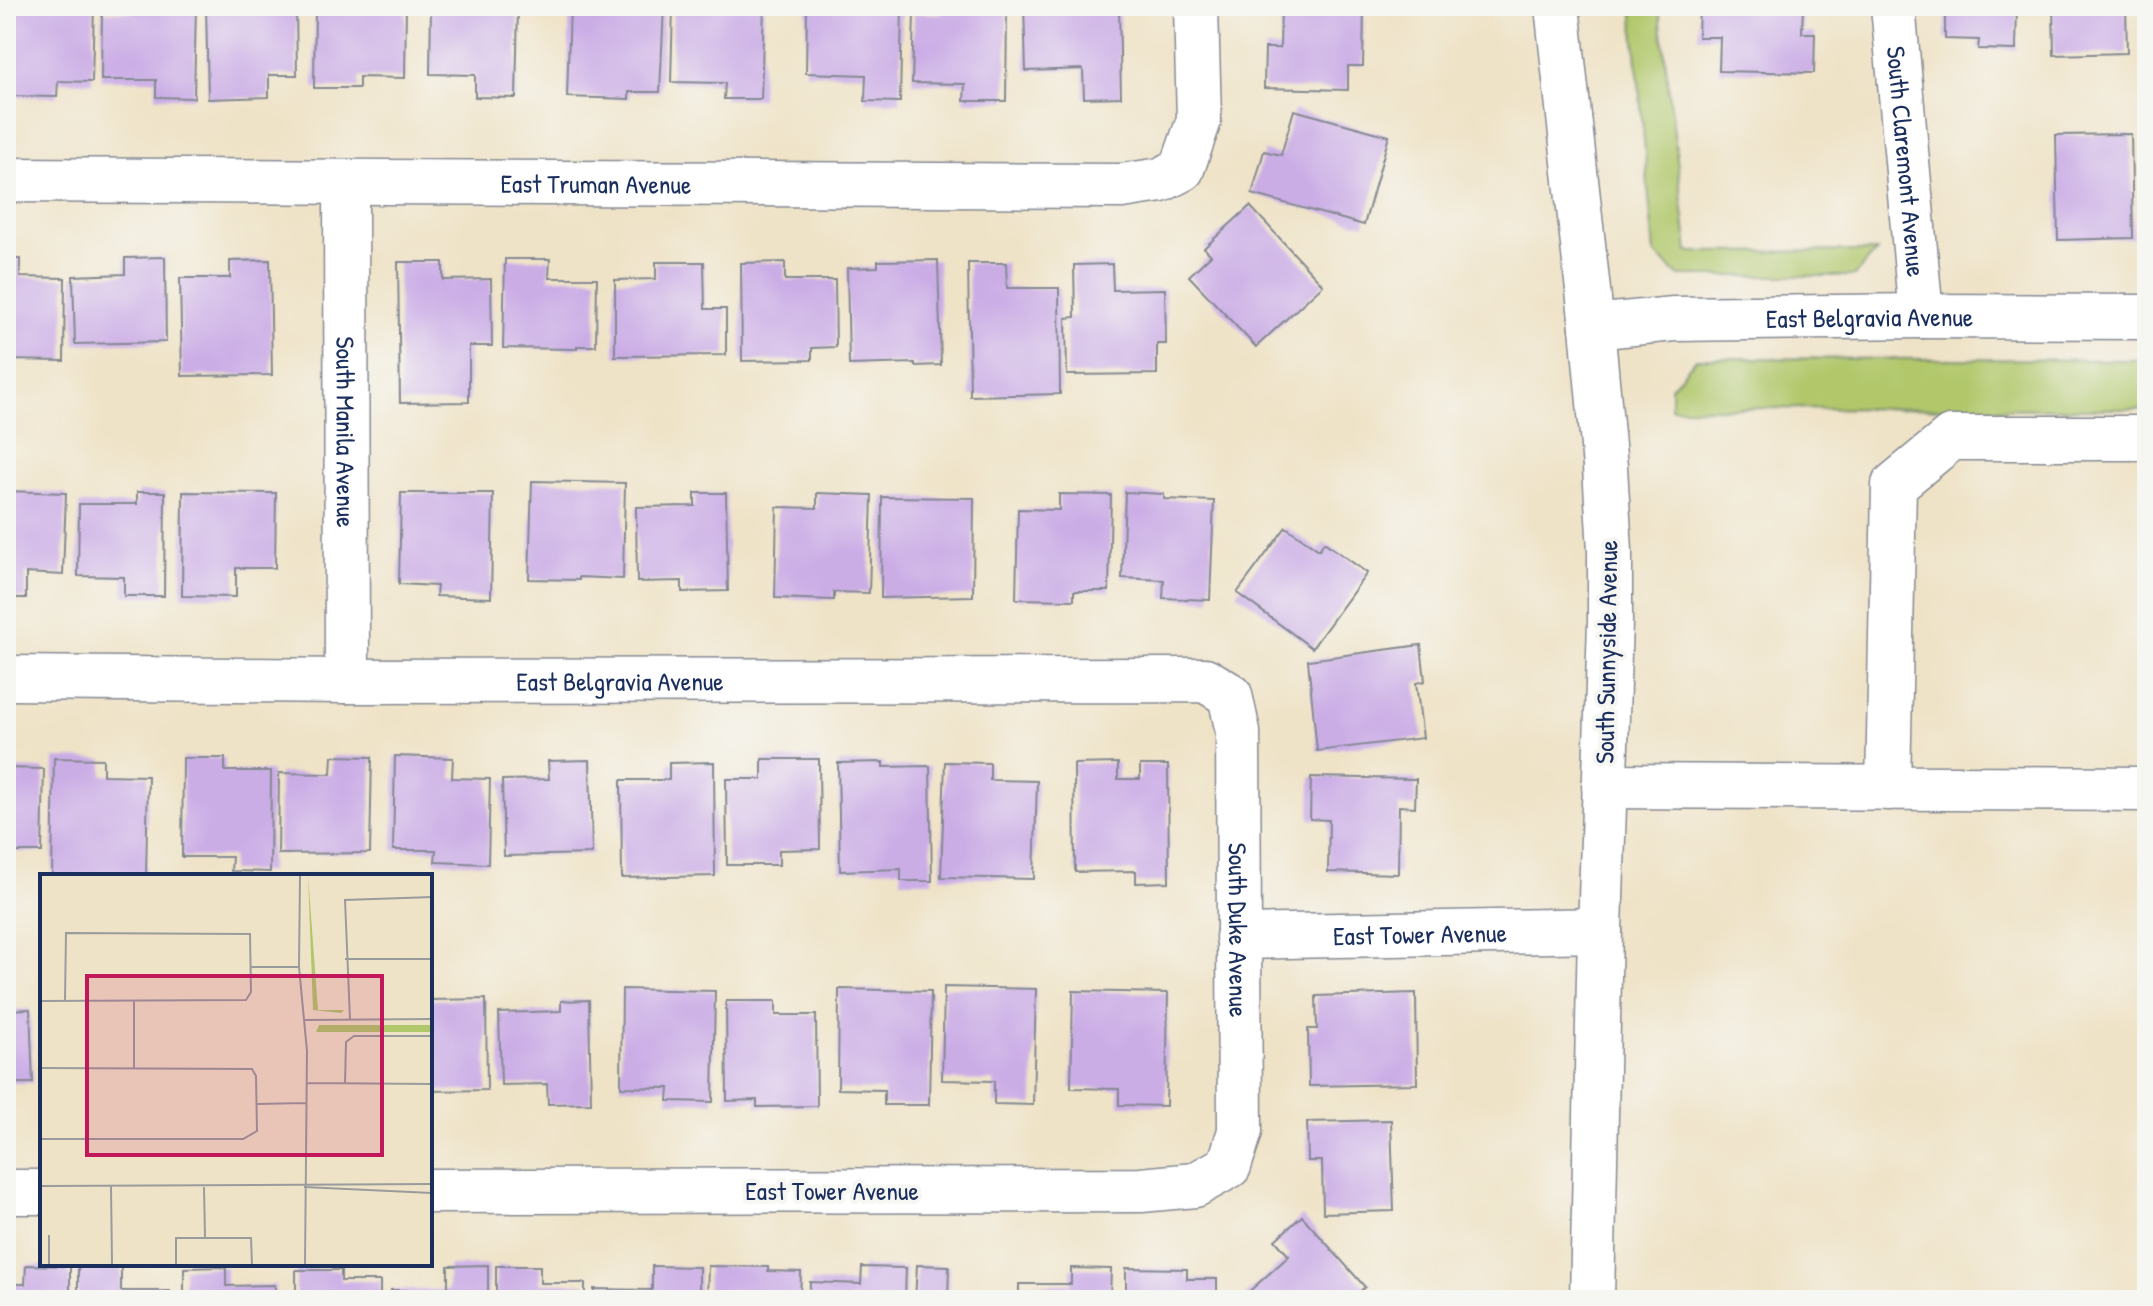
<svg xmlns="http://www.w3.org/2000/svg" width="2153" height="1306" viewBox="0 0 2153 1306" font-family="'Patrick Hand',sans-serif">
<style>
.green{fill:#b1c76b;stroke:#667b64;stroke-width:2}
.building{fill:#cbade6}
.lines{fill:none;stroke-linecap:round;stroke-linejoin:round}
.minor-casing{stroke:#858992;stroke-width:47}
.minor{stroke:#fff;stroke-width:44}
.labels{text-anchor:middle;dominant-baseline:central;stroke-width:8;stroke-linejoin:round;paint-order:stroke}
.street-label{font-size:26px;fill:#1b2f5e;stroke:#f6f6f2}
.inset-road{fill:none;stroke:#9a9b9d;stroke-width:2}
.view{fill:#c2185b;fill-opacity:0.15;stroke:#c2185b;stroke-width:4}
.inset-edge{fill:none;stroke:#1b2f5e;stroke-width:4}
</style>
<rect width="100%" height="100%" fill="#f6f6f2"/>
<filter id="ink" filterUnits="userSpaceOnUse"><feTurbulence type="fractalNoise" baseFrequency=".0125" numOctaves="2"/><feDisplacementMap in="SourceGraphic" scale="16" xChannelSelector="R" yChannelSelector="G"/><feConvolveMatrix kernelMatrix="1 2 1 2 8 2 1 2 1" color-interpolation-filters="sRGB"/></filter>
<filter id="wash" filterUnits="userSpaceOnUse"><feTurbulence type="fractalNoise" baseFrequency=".006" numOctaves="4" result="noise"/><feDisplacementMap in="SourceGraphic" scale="32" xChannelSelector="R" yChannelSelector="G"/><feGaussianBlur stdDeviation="1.8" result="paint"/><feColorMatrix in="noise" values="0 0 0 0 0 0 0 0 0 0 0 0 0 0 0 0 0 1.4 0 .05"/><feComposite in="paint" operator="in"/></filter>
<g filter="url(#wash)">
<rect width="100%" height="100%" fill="#efe3c7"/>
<path class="green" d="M1632,6H1659L1688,252L1877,251L1854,276H1679L1654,253Z
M1697,358L2147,360V409L1671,408V387Z"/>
<g id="blocks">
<path class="building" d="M6,6H94L92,82L58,81L57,97L6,96Z
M133,6H196L194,98L156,97V80H101L102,11L132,12Z
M206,6H296L297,75H269V97L208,99Z
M315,6H406L405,78L359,77V88H314Z
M431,6H518L516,98L475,97V75L430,74Z
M570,6H664L660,92H629V99L567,97Z
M673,6H764L761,99H724L725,83L671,82Z
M807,6H902L900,102L865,101L866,75L806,73Z
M1024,6H1119L1121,97L1084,98L1083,69L1026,71Z
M1281,6H1364L1363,66H1348V90L1264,88L1265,48H1280Z
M1699,6H1803L1802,33H1815L1814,73L1719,71L1720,37H1698Z
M1945,6H2017L2016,50L1978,49L1979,40L1945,39Z
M2053,6H2126L2127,53L2054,55Z
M2142,6H2147V38H2143Z
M942,9L1007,10L1006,101H964L965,84L912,83L914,13L942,14Z
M1294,110L1389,136L1364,225L1252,194L1264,151L1281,155Z
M2131,134L2133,238L2058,240L2056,135Z
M2142,152H2147V229H2144Z
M1250,206L1323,285L1256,347L1189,276L1211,255L1204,248Z
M165,257L166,342L75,344L73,276L125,274V258Z
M6,259H20V277L65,278L64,361L6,360Z
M505,259H550L549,278H597L596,346H577V349L503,348Z
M270,260L272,375L182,376L180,278H230V261Z
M938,260L941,365L915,366V363L849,365L847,268L878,267V261Z
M398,262H443V280L491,279L492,346H469V402L400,403Z
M656,262H704L705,309H726V355L615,356V280L656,279Z
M785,262V280H835L836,347L812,348V360L742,361L741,263Z
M968,263H1006L1007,288H1059L1060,394L970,396Z
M1112,264L1113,290L1165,289L1166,344H1157V374L1067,375L1066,318L1075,317L1074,265Z
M532,481L625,483L623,579L579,577V580L529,579Z
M6,491L66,493L63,575L26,573V598H6Z
M137,492H165L164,596H124V577L78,576L79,504H137Z
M183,492L276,493L275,568H236V597L182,596Z
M1125,492L1164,494V499L1214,501L1210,600L1163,598L1164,580L1122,578Z
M401,493H493L491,598L436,596L437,586L399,584Z
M695,493H726L728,591L682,592V581L637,582L636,507L695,506Z
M817,493L872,495L869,593L834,592V600L775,598L777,507L817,508Z
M1059,494L1111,495L1109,591H1074V600L1016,599L1018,509L1059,510Z
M882,497L974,498L973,596L881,598Z
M1286,527L1319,550L1324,542L1367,573L1312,648L1237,593Z
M1421,645L1425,681L1416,683L1423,738L1317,751L1308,660Z
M332,756L372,757L370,853L278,854L279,773L331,774Z
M395,756L453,758L452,778L490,779L488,864L435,862L436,850H393Z
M54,758L103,759V775L148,776L146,876H52Z
M183,758H225V771H271L270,872L231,871L232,857H182Z
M762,759H819L820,849L779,850V865H727L726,779H762Z
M590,760L592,854L504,856L502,780L549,779L548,761Z
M714,762L715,876L622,878L621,780H669V763Z
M883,762V767L930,766L932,881H901V869L840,871L838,763Z
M945,762L990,763V780L1037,781L1034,879L941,877Z
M1118,763V779H1140V765H1168L1169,882L1136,883V871L1075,872L1074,764Z
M6,768L44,769L42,852H6Z
M1311,777L1416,779L1415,807L1399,806L1398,874L1328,872L1329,820L1310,819Z
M944,987L1036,989L1033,1105L994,1104V1081L942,1080Z
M622,989L715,991L713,1102L668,1101L669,1088L621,1087Z
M839,989L931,991L929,1105H884V1090L838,1089Z
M1073,991L1168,993L1166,1106L1119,1105V1089L1071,1088Z
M1416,993L1417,1084L1309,1086L1308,1029H1317L1316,996Z
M486,999L487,1090L430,1091V1000Z
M589,1000L591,1103L548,1104L547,1084L501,1085L499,1013L561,1011V1001Z
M726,1001H776V1015H816L817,1106L757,1107V1100L727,1101Z
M30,1009L33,1083H6V1010Z
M1391,1120L1394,1211L1323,1213L1322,1161H1308L1307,1122Z
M1302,1216L1365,1287L1350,1300H1250L1245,1295L1289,1256L1275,1240Z
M26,1265L70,1266V1300H6V1284H25Z
M488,1265V1300H391V1290H448V1266Z
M917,1265L949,1266L948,1300H915Z
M121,1266V1291H170V1300H78V1267Z
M496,1266H540V1283H585V1300H496Z
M652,1266L699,1267V1300H594V1289L652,1290Z
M708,1266L768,1267V1271L801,1272L800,1300H707Z
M226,1267V1286L275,1285V1300H184V1268Z
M862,1267L906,1268L905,1300H809L810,1282L861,1284Z
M1071,1268L1111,1269L1110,1300H1019V1284H1071Z
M1126,1268L1187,1269V1279H1217V1300H1126Z
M296,1270H341V1281H380V1300H296Z"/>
</g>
</g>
<g filter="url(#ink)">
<use href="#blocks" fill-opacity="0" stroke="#858992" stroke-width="2"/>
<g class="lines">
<g class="minor-casing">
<g id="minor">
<path d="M1557,6L1592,327L1605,467L1610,551V622L1600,930L1592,1300"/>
<path id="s1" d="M1893,6L1921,316"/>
<path id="s2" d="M6,180L1122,186L1161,180L1182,169L1199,120L1196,6"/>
<path id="s3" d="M346,182L347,681"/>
<path id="s4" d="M1592,327L1674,319L1921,316L2147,317"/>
<path id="s5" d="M6,678L347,681L1205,680L1230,695L1238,732L1240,1131L1229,1166L1195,1185L1141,1190L430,1191"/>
<path d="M1604,786L2147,789"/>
<path d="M1888,788L1894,485L1951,438H2147"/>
<path id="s6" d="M1238,937L1600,930"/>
<path d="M6,1192H42"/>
</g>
</g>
<use href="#minor" class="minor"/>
</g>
</g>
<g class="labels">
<g class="street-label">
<text stroke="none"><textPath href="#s1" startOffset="156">South Claremont Avenue</textPath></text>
<text stroke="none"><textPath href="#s2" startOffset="590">East Truman Avenue</textPath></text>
<text stroke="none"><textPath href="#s4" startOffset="278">East Belgravia Avenue</textPath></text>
<text stroke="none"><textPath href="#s3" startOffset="250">South Manila Avenue</textPath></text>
<text transform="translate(1606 652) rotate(-89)">South Sunnyside Avenue</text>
<text stroke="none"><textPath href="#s5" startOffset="614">East Belgravia Avenue</textPath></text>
<text stroke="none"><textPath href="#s5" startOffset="1464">South Duke Avenue</textPath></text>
<text stroke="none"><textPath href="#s6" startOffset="182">East Tower Avenue</textPath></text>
<text x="832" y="1190">East Tower Avenue</text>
</g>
</g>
<g transform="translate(40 874)">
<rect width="392" height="392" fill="#efe3c7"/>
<path d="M268,1L278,136H304L301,139L273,136ZM279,151H392V158H276Z" fill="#b1c76b"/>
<path class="inset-road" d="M260,1L259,93L267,177L265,391M305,85H392M210,93H259M0,127L206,126L211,118L210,60L26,59L25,126M94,127V195M310,145L305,26L392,23M265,146L392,145M0,194L212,195L216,202L217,257L203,265H0M267,209L392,210M305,210L306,168L314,162H392M216,230L266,229M0,312L392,310M71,312L72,391M164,313L165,364M264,313L392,319M9,361V391M136,391V364H211L212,391"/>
<path class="view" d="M47,102H342V281H47Z"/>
<rect width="392" height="392" class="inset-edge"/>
</g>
<rect width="2153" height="1306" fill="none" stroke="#f6f6f2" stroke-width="32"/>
</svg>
